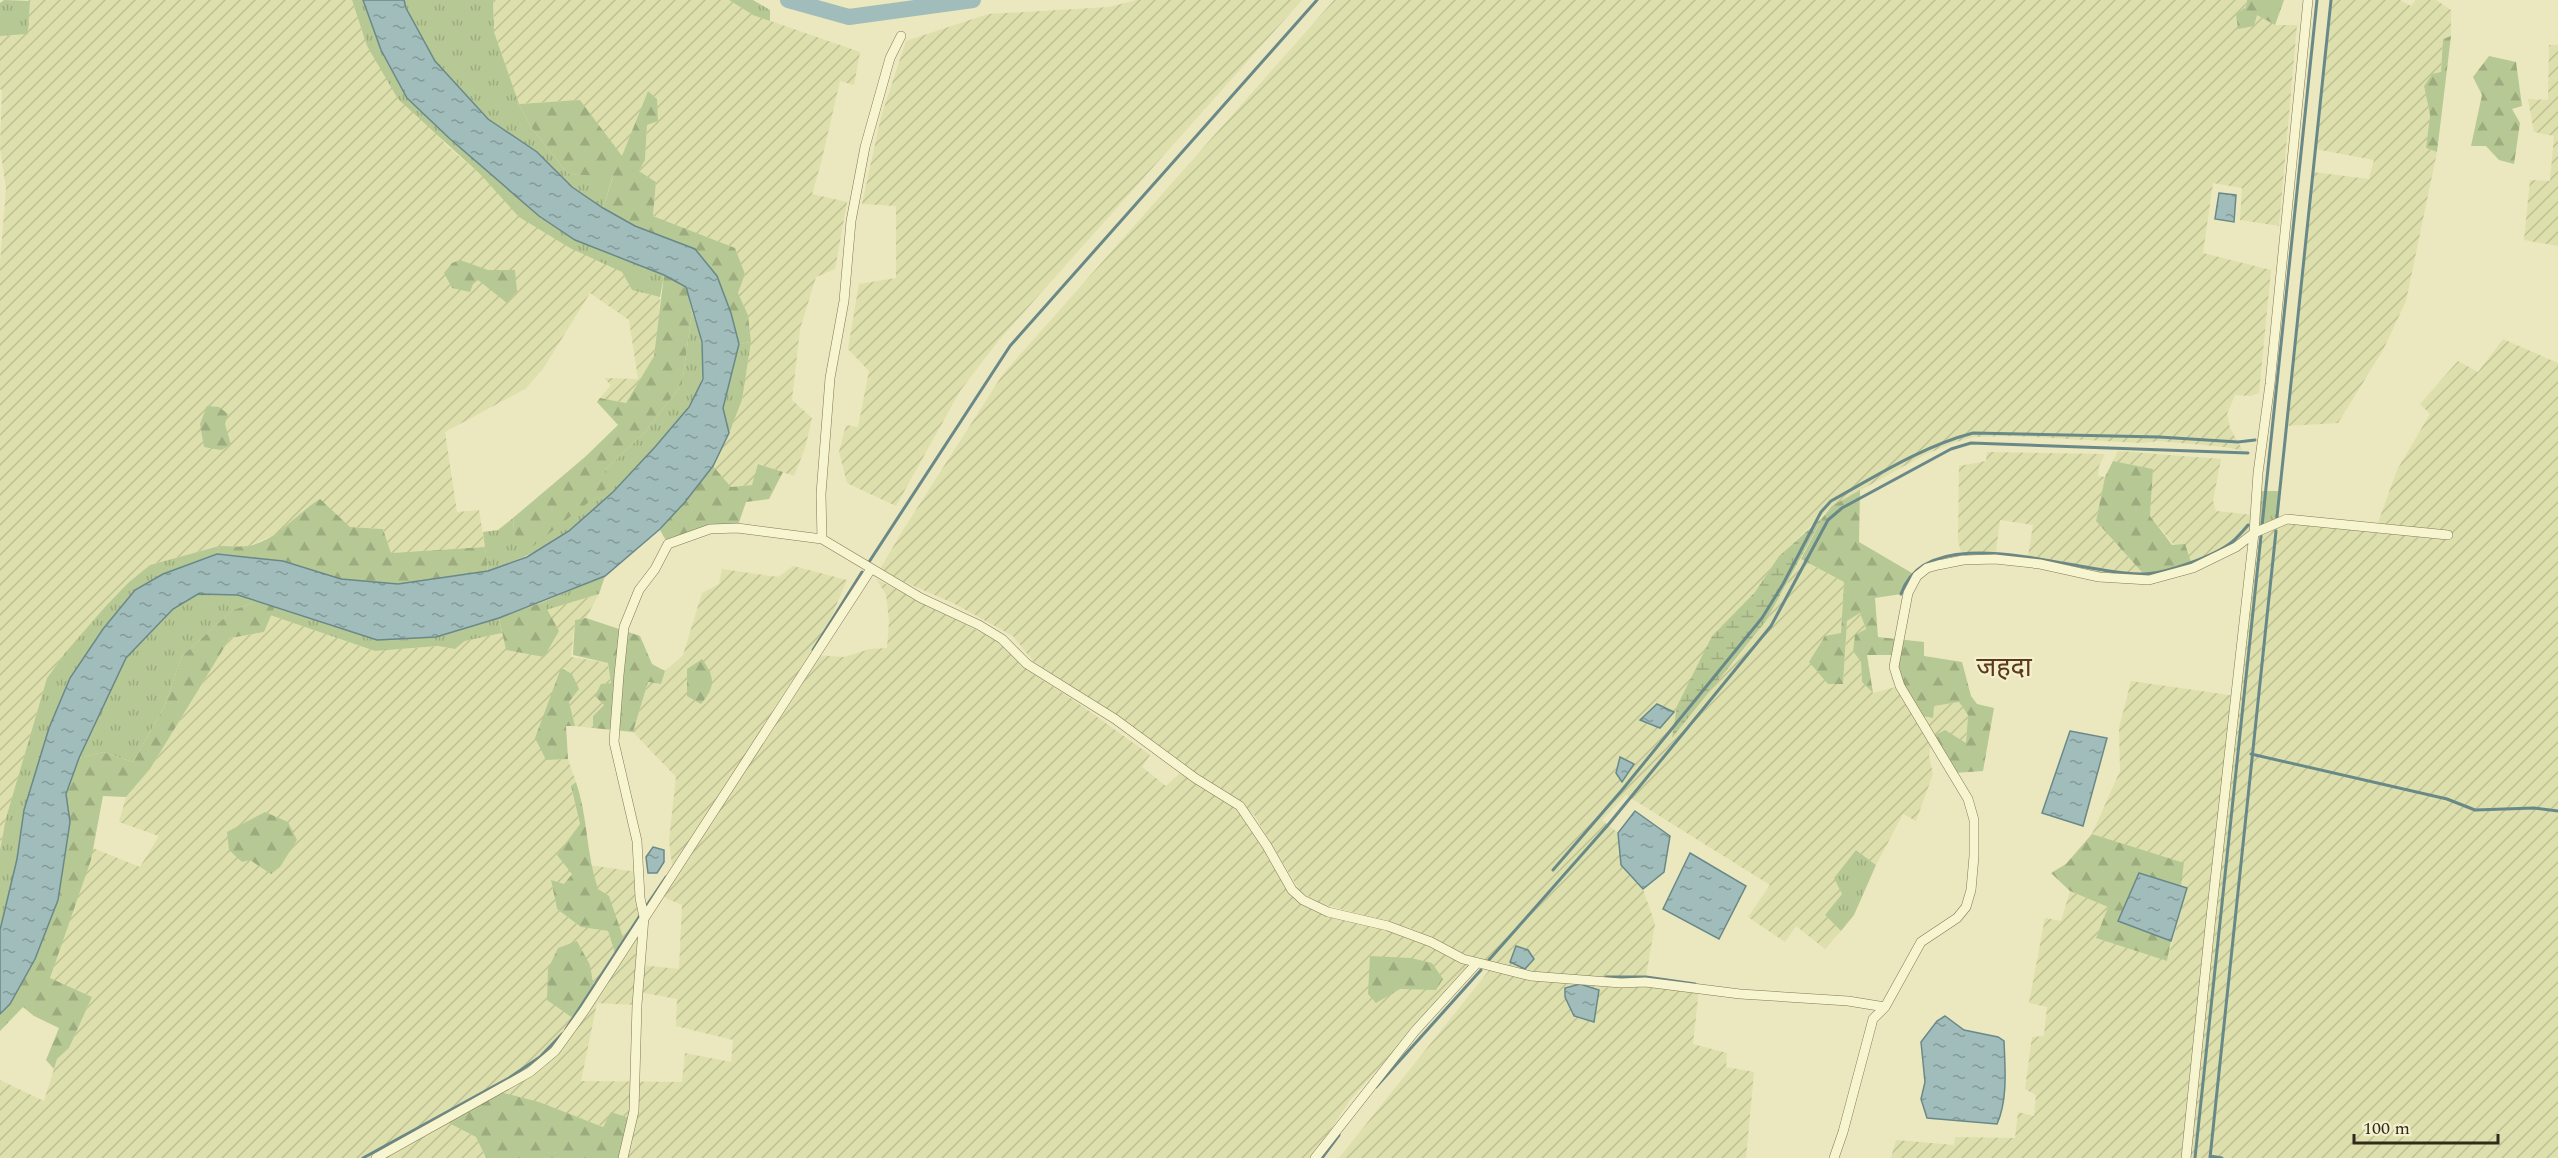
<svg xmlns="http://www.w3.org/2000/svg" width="2558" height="1158" viewBox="0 0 2558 1158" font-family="Spectral,'Noto Sans Devanagari',serif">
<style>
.farmland{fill:url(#farmland-furrows);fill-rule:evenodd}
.grass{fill:url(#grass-tufts)}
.forest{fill:url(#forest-firs)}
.wetland{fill:url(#wetland-marsh)}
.water{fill:url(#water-ripples);stroke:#698989;stroke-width:1.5}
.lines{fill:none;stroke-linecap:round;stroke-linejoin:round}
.stream{stroke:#698989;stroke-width:3}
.river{stroke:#a1bdbb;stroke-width:16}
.street-casing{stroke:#827858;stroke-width:10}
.street{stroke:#f7f4d0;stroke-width:9}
.labels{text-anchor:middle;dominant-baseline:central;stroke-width:4.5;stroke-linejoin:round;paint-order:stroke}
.quarter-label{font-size:27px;fill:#5d381d;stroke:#f3f0cd}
</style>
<defs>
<pattern id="farmland-furrows" width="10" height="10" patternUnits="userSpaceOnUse" patternTransform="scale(1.5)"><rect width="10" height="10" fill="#dde0ac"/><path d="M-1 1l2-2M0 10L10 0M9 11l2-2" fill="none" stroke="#bec093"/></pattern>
<pattern id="grass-tufts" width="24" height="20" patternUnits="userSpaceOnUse" patternTransform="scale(1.5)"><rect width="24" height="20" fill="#b6c893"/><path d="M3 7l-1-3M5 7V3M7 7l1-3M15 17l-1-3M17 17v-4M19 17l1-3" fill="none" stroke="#9dac7e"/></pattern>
<pattern id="forest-firs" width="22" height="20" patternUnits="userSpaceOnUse" patternTransform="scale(1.5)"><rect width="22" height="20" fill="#b6c893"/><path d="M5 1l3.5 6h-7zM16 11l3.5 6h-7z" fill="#9dac7e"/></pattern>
<pattern id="wetland-marsh" width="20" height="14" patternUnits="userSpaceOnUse" patternTransform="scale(1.5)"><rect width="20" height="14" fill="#b6c893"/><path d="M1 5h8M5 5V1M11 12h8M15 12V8" fill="none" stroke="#9dac7e"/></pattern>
<pattern id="water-ripples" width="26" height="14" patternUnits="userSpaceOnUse" patternTransform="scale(1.5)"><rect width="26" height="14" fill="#a1bdbb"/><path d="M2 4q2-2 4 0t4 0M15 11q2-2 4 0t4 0" fill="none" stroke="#849a97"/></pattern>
</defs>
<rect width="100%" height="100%" fill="#ebe7be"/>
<path class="farmland" d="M27,0H352L367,46L446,145L481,175L603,262L622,272L632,290L660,297L659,318L654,356L626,403L600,398L611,385L604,378L638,379L629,320L590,293L543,369L525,389L445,432L457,512L479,510L485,547L391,553L383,529L350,527L308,506L278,533L249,546H219L150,565L129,582L65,653L47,678L6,818L0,850V264L6,189L0,147L2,90L0,89V36L28,34L30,1Z
M493,0H729L753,15L860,52L854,85L840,81L821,163L812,194L847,202L835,269L816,277L800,329L792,400L812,418L805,448L794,476L759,464L752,485L731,487L713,466L742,400L751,342L748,315L738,293L745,274L735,248L653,216L656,182L639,171L645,160L647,125L657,99L648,91L622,157L580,100L519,104L494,32Z
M1137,0H1302L999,340L960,391L896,506L847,483L839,452L846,425L858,427L869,371L848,349L859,284L896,278V206L862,204L881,117L906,41L988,14L1109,7Z
M1334,0H2247L2246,7L2275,25H2297L2279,226L2240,220L2242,188L2213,183L2203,253L2271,270L2259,393L2250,396L2235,395L2227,414L2230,428L2243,451L2225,447L2159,441L2142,443L2012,436L1974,437L1956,442L1926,454L1832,506L1779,556L1755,592L1712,636L1732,665L1766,621L1801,559L1844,582L1841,633L1843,684L1847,621L1860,613L1866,629L1853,651L1861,662L1862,682L1873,693L1900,686L1934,706L1959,702L1968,715L1966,743L1932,738L1929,756L1933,774L1916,821L1903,814L1876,865L1856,850L1842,894L1825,915L1841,931L1825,949L1796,926L1785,942L1748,917L1770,885L1626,795L1602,820L1618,833L1621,865L1643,889L1655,924L1645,982L1699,988L1693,1044L1727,1053L1726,1067L1754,1072L1746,1158H1339L1491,968L1463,959L1441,942L1413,929L1319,903L1300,891L1254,815L1235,798L1193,773L1033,661L1013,636L953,603L879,571L903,530L1003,374Z
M2331,0H2400L2411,6L2416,0H2436L2451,10V36L2443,39L2441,72L2424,86L2430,115L2426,148L2437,152L2406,301L2383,350L2338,423L2285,426L2313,172L2369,179L2374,160L2315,149Z
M2549,45H2558V246L2524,240L2530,180L2550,181L2554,136L2534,132L2528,99L2548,100Z
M2503,339L2558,363V1158H1891L1896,1140L1954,1145L1955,1137L2015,1138L2018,1112L2034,1116L2036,1095L2025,1089L2032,1037L2044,1036L2047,1007L2029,1003L2045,918L2061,921L2070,891L2108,907L2096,938L2167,961L2187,888L2181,886L2184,864L2092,834L2120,771L2119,728L2131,681L2236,696L2254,534L2193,568L2150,516L2153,469L2113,461L2118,451L2221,459L2213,501L2216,511L2376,528L2397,470L2430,414L2420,404L2458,361L2478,372Z
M1987,452L2105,454L2099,466L2098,476L2105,477L2096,521L2149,580L2027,563L2033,525L2000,520L1995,559L1963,560L1958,540L1959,466L1986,461Z
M793,566L847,580L815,655L844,657L870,649L887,648L889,621L886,594L876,579L1000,642L1027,670L1075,701L1150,755L1142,767L1166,786L1180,773L1237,809L1306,905L1411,937L1470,966L1350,1100L1312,1158H623L604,1127L577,1117L446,1121L476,1137L486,1158H0V1080L44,1101L57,1059L69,1048L92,997L50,978L93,848L140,867L159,836L119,822L126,797L150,769L230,638L264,632L270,615L375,651L438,646L455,649L465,641L502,633L506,650L559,631L546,610L599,594L586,618L575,620L571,657L608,663L611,683L604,705L593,716V728L575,726L569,702L572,674L546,760L568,759L576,782L571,787L580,824L570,838L572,874L564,884L551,881L557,909L581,927L608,931L617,958L589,865L638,872L640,965L679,969L682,905L659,895L673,873L669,840L676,777L633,732L648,682L661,684L665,671L683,655L702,593L719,584L722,569L778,577ZM638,992L677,999L676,1026L733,1040L731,1062L685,1053L682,1082L581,1081L597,1003L637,1005Z"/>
<path class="grass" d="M4,0L30,1L28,34L0,36V3Z
M352,0H363L381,50L484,169L539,216L575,240L664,275L660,297L632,290L622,272L570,248L519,217L481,175L398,99L367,46Z
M404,0H493L494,32L519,104L531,127L568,174L613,176L603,208L572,187L537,152L488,119L435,61L406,8Z
M729,0H753L770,10V21L753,15Z
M692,312C699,332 708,358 702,379C691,420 605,503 570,530C546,549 517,560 488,571L483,532L498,530L513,518L514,531L605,470L645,432L682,384Z
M751,342L742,400L729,433L723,408L739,344Z
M2257,491H2279L2277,516L2287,519L2254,533Z
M219,546L217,554L163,574L135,590L103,629L70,678L24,810L17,859L0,930V850L6,818L47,678L65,653L105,607L129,582L150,565Z
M605,576L599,594L546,610L543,602Z
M198,594L238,595L259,601L233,610L182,656L164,707L133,762L103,752L79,758L126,658L173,609Z
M275,606L377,640L436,637L499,618L502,633L465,641L455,649L438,646L375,651L270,615Z
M1856,850L1876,865L1854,915L1841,931L1825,915L1842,894L1834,878Z"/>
<path class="forest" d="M2247,0H2284L2275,25L2257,15L2254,26L2238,29L2236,14L2246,7Z
M2451,36L2437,152L2426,148L2430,115L2424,86L2432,74L2441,72L2443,39Z
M2489,56L2516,62L2522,106L2512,109L2520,123L2514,164L2499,160L2486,146H2471L2482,95L2473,77Z
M648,91L657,99L658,121L647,125L645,160L639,171L656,182L653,216L735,248L745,274L738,293L748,315L751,342L739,344L731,313L635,226L603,208L613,177L568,174L531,127L519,104L580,100L622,156Z
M460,260L488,270H515L517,291L507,303L478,280L473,284L470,292L452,288L444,273L452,263Z
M664,275L686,287L692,312L682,384L645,432L605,470L609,486L523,554L514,531L513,518L585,457L618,425L597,402L600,398L626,403L654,356Z
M207,406L219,407L228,414L225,424L231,445L221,450L204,447L200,424Z
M2113,461L2153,469L2150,516L2172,545L2185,544L2193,568L2149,580L2096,521L2105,477Z
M758,464L783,472L769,499L746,502L737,528L710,529L668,544L660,530L713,466L731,487L752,485Z
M1860,490L1859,542L1917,576L1908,593L1875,598L1878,637L1924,642V656L1962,662L1971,696L1977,704L1994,708L1983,771L1954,773L1932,737L1945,730L1966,743L1968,715L1959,702L1934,706L1933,718L1918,715L1900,686L1896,655H1867L1873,693L1862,682L1861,662L1853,651L1855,635L1866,629L1860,613L1847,621L1843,684H1828L1809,662L1825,636L1841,633L1844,582L1801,559L1823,517L1832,506Z
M320,499L350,527L383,529L391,553L485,547L488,571L398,584L341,579L283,561L217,554L219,546C228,546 238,547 248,546C277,541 296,513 320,499Z
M259,601L275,606L264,632L230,638L150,769L126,797L103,796L91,860L50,978L92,997L69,1048L57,1059L54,1069L46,1060L59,1028L34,1016L23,1007L0,1031V1014L10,1004L70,822L66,794L79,758L103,752L133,762L164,707L182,656L233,610Z
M543,602L559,631L544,657L506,650L499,618Z
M586,618L640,636L652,664L665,671L661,684L648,682L633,732L593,728V716L604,705L595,696L601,684L611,683L608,663L573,655L575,620Z
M702,659C715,677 716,686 701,704L687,696V669Z
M561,668L572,674L579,689L569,702L575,726H566L568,759L546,760L535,738Z
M576,782C588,817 586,854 598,889L609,896L626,946L617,959L608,931L581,927L557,909L551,880L564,884L572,874L557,855L580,824L571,786Z
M265,812L288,822L297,840L280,867L271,874L250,860L242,862L229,850L227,832Z
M2092,834L2184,863L2181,886L2139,873L2119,921L2171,941L2167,961L2096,938L2108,907L2070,891L2051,873L2066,864Z
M577,941L590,965L595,994L577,1021L547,1000L548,969L558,948Z
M1370,956L1411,958L1432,963L1443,979L1436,990L1400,989L1376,1003L1368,994Z
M496,1091L539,1102L603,1127L611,1112L632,1119L623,1158H486L476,1137L445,1121Z"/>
<path class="wetland" d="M1823,517L1766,621L1672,738L1677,706L1712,636L1755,592L1779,556Z"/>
<path class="water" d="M363,0H404L406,8L435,61L488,119L537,152L572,187L603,208L635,226L695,249L717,276L731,313L739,344L723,408L729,433L713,466L685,502L660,529L605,576L499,618L436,637L377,640L238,595L198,594L173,609L126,658L79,758L66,794L70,822L58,900L35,959L10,1004L0,1014V930L17,859L24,810L49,728L70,678L103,629L135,590L163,574L217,554L283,561L341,579L398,584L488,571L527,557L569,531L613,492L655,447L689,407L703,379L702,342L686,287L664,275L575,240L539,216L449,138L407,98L381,50Z
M2219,193L2236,195L2234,222L2215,219Z
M1657,704L1674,712L1660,728L1640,720Z
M2070,731L2107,738L2083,826L2042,813Z
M1620,757L1634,764L1622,782L1616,773Z
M1635,811L1670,836L1664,872L1643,889L1621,865L1618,833Z
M653,847L664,850V862L657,873H648L646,857Z
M1690,853L1746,886L1719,939L1663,909Z
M2139,873L2187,888L2171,941L2118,921Z
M1516,946L1528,950L1534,959L1525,969L1510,962Z
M1580,984L1599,990L1594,1022L1574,1016L1565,997V988Z
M1945,1016L1964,1030L1998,1037L2004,1041C2005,1067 2008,1100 1997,1124L1927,1118L1921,1099L1925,1082L1921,1042L1937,1021Z"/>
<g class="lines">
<path class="stream" d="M2277,517L2331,0
M2262,526L2317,0
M869,562L1010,346L1317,0
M1901,594C1928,514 2083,576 2143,574C2165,574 2215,556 2232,542C2238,537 2243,531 2248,525
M813,650L862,572
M2251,754L2447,799L2475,810L2534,808L2558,811
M1553,870L1622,790L1762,618L1783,584L1821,512L1831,501C1876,476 1923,446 1973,433L2159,437L2238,442L2255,440
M647,905L666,877
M1488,961L1608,825L1771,626L1828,520L1842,508L1951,449L1971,443L2248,453
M1606,977H1646L1695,984
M566,1029L641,914
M1376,1087L1481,970
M2210,1156L2222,1158
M363,1158L509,1078L540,1057L562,1034
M1322,1158L1339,1135
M2195,1158L2261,536
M2210,1158L2276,531"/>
<path class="river" d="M788,0L849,17L973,0"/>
<g class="street-casing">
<path id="street" d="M822,539L821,494L830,378L844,301L851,221L865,147L890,58L901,36
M376,1158L530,1072L555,1051L584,1011L871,569
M623,1158L634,1111L637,1005L644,917L640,898L637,841L614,742L619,675L624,627L639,590L655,569L668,544L710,529L737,528L822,539L921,598L979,625L1002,639L1027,664L1115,719L1195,778L1240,806L1267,846L1292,890L1303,900L1328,912L1388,926L1431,942L1463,959L1531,976L1621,983L1645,982L1740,994L1848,1001L1885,1007
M1315,1158L1415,1031L1477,963
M1834,1158L1843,1132L1873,1019L1885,1007L1921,942L1957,918L1966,907L1971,890L1974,856V820L1968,799L1900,686L1894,667L1908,593L1917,576L1927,568L1938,565L1963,560L1995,559L2040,564L2099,577L2149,580L2193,568L2236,547L2254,533L2287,519L2448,535
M2186,1158L2210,926L2254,533L2258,473L2270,384L2308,0"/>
</g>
<use href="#street" class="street"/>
</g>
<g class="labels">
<g class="quarter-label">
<text x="2004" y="668">जहदा</text>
</g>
</g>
<path d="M2354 1134v9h144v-9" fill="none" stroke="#322b1c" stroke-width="3"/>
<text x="2363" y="1134" font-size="18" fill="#322b1c" stroke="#f3f0cd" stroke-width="4.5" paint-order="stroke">100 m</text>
</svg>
